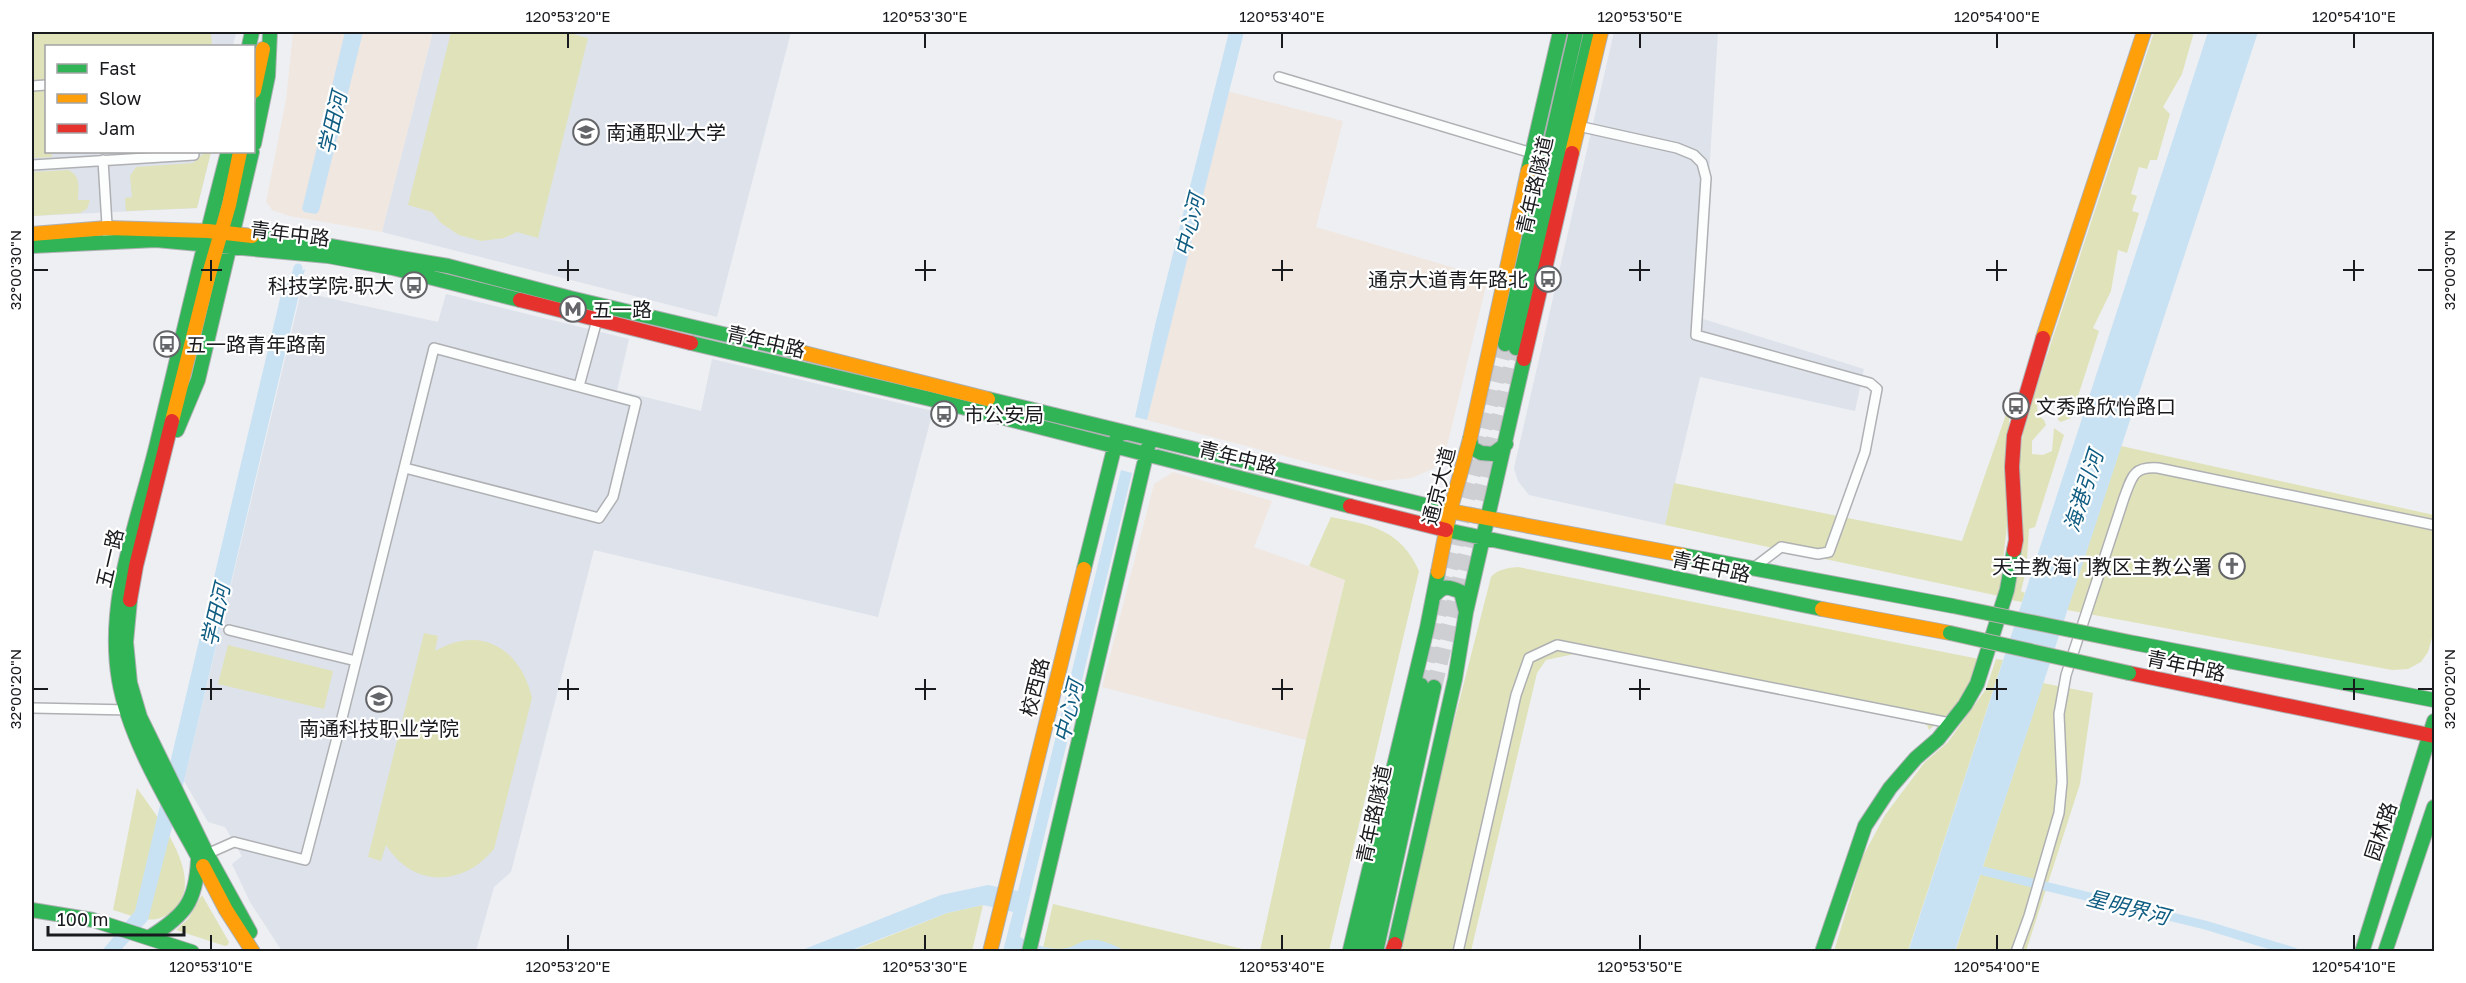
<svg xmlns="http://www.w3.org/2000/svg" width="2466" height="983" viewBox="0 0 2466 983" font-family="'Golos Text','Noto Sans SC',sans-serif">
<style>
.commercial{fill:#f0e7e0}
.built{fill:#dde2eb}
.green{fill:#e0e3b9}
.water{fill:#c8e2f3}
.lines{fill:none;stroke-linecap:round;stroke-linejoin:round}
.canal{stroke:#c8e2f3;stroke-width:9}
.highway-tunnel{stroke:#cdcfd3;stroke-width:16;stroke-dasharray:16 8;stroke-linecap:butt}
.street-casing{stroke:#afb0b3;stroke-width:12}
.fast-casing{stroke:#afb0b3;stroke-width:16}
.slow-casing{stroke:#afb0b3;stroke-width:16}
.jam-casing{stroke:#afb0b3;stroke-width:16}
.street{stroke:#fcfdfd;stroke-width:9}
.fast{stroke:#30b455;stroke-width:14}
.slow{stroke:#ff9f0a;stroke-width:14}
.jam{stroke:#e5322d;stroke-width:14}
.fast-bridge-casing{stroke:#baaeb0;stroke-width:16;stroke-linecap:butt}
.fast-bridge{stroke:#30b455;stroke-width:14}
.ticks{fill:none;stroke:#191a1d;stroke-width:2}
.labels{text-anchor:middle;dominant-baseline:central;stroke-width:4.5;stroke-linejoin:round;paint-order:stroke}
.poi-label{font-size:20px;fill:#191a1d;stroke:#fff;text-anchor:start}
.street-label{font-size:20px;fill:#191a1d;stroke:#fff}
.water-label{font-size:21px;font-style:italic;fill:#0e5c81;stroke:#fff}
.neatline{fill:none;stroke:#191a1d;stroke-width:2}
.ticks-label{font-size:15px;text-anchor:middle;fill:#191a1d}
</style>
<rect width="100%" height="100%" fill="#edeff3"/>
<path class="commercial" d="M293,32H433L382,232L289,216L272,210L266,202L286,100Z
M1227,91L1343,121L1316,227L1488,278L1444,458L1434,468L1412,478L1380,481L1147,420Z
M1173,472L1272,501L1254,547L1345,579L1306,740L1102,687L1154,484Z"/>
<path class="built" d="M32,32H236L233,46H46V152H211L197,208L32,216Z
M433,32H791L717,317L382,232Z
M1614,32H1718L1700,318L1864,369L1855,411L1700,377L1665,525L1529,495L1518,481L1514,468Z
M301,292L438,322L446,294L629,339L617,390L701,411L712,359L933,411L878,617L594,550L511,872L494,887L476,951H282L250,902L232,864L242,856L225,827L208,822L184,781Z"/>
<path class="green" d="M52,32H211L212,46H46V80H32V33Z
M451,32H566L588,38L538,238L517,232L504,238L481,241L459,235L441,223L432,212L408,205Z
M2154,32H2194L2182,74L2163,107L2170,114L2157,160H2150L2147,169L2139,167L2131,194L2137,196L2132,211L2139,213L2127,253L2118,250L2111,291L2093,328L2099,331L2071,418L2061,422L2058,420V411L2062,412L2066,403L2058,397L2045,407L2037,405L2038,415L2044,420L2046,425L2032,441V454L2043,455L2052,451L2054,428L2064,435L2035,527L2029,529L2026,571L2021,591L2025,593L2022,602L2011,600L2021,557L2023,521L2019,462L2024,425Z
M44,90L46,152H51L52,157L32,158V91Z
M205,152H211L197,208L126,211L125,198L132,197L130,176L136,167L193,163Z
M68,170C82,176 78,189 78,200H90L87,209L80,213L32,216V172Z
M2011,400L2007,446L2009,508L1999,596L1665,525L1674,483L1962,541Z
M2121,446L2434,515V631L2428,652L2421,662L2408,669L2392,670L2067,610Z
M1331,517C1372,525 1401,530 1419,571L1329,951H1260L1306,740L1345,580L1309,566Z
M1518,567L1979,659C1964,696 1961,704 1929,730L1927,725L1919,722L1608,660L1574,654L1546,660L1537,673L1471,951L1400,952L1416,870L1491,577C1498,569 1508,568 1518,567Z
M424,633L438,636L435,651C481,624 521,649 532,698L494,849C463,887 413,888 386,845L381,861L368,857Z
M228,645L333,671L324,709L218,684Z
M1996,659L2003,660L1908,951H1834L1863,856L1885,815L1924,763L1948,742L1986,689Z
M2043,683L2093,693L2080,784L2026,951L1955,952Z
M137,788C156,815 205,875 176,907C156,929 138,917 113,910Z
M202,895L229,942L228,945L225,946L176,930L188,919Z
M1053,904L1251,951L1042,952Z
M983,905L972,951L849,952L947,913Z"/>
<path class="water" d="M345,32H363L319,211L316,214L304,212L302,209Z
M1229,32H1244L1147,420L1135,417L1155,325Z
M2208,32H2258L1955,951L1908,952Z
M305,269L184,781L148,920L120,951L101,952L135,911L283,286L285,281Z
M1121,470L1132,473L1020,937C1035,945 1050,951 1067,948C1075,947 1081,940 1089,940C1102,938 1115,946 1126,951H1003L1013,912L983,905L947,913L849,951L797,952L941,895L988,885L1018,891Z"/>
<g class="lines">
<path class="canal" d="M294,285L298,268
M1971,868L2205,925L2294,952"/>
<path class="highway-tunnel" d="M1421,685L1505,344
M1434,687L1516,348"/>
<g class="street-casing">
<path id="street" d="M1279,77L1532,153
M32,86L46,85
M1578,126L1677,148L1694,155L1702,163L1706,178L1696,335L1870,383L1877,389L1865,452L1829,552L1818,554L1781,547L1752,569
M103,160L108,241
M32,165L194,155
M579,386L597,320
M229,630L356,661
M32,708L131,710
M207,854L234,842L305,860L338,734L434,348L636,402L613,497L599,518L405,468
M1458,952L1516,695L1529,658L1557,645L1950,723
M2016,952L2029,916L2059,813L2062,782L2059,714L2066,675L2124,498C2132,477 2133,466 2158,468L2434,525"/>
</g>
<g class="fast-casing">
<path id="fast" d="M249,46L252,32
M254,144L268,76L270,32
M1528,171L1560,32
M252,236L330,246L448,266L570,298L804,353
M32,246L156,240L328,256L393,268L520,300
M691,343L930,399L1350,506
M1505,344L1576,32
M1516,348L1591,32
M988,399L1450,511
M177,430L198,380L252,152
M1470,439L1472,448L1481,453L1493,454L1506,444
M1446,530L1822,609
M1682,555L1953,606
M1084,569L1117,437
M1433,597C1443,585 1448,586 1461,592L1466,612
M130,600L126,642L130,683L140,717L207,854L250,932
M2134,643L2434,700
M203,866C173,809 130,744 119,680C105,598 140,517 158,439C181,343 203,247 228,152
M32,910L93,920L192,952
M150,937C185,915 196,902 198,860
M1395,944L1455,679L1466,612L1524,359
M1350,950L1427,628L1438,572
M1350,950V952
M1029,952L1148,447
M1362,952L1421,685
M1376,952L1434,687
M1822,952L1865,826L1890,788L1916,758L1938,739L1965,705L1977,684L2007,590L2014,550
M2362,952L2434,721
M2385,952L2434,807"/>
</g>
<g class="slow-casing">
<path id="slow" d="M254,91L263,49
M1572,153L1601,32
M32,234L107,228L208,231L252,236
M2043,338L2144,32
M804,353L988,399
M172,421L209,274L229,205L240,152
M1450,511L1682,555
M1438,572L1450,511L1470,439L1528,171
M1822,609L1950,633
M203,866L226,910L253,952
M990,952L1084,569"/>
</g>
<g class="jam-casing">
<path id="jam" d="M520,300L691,343
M1524,359L1572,153
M1350,506L1446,530
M2014,550L2016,540L2012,467L2014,436L2043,338
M130,600L136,566L172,421
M2129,673L2434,736
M1392,952L1395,944"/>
</g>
<use href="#street" class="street"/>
<use href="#fast" class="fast"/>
<use href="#slow" class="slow"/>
<use href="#jam" class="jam"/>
<g class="fast-bridge-casing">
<path id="fast-bridge" d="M1953,606L2134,643
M1950,633L2129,673"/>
</g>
<use href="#fast-bridge" class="fast-bridge"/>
</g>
<path class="ticks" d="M568,33V48M925,33V48M1282,33V48M1640,33V48M1997,33V48M2354,33V48M211,260V281M568,260V281M925,260V281M1282,260V281M1640,260V281M1997,260V281M2354,260V281M33,270H48M201,270H222M558,270H579M915,270H936M1272,270H1293M1629,270H1650M1986,270H2007M2343,270H2364M2418,270H2433M211,679V700M568,679V700M925,679V700M1282,679V700M1640,679V700M1997,679V700M2354,679V700M33,689H48M201,689H222M558,689H579M915,689H936M1272,689H1293M1629,689H1650M1986,689H2007M2343,689H2364M2418,689H2433M211,935V950M568,935V950M925,935V950M1282,935V950M1640,935V950M1997,935V950M2354,935V950"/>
<defs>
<g id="university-ring" transform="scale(1.35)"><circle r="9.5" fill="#fff" stroke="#636568" stroke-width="1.5"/><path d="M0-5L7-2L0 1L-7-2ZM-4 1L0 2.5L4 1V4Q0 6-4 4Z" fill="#636568"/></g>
<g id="bus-ring" transform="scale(1.35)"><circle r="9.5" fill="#fff" stroke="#636568" stroke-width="1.5"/><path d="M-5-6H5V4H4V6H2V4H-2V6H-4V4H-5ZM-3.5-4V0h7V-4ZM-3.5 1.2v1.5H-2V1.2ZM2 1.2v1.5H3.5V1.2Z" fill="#636568"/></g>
<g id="metro-ring" transform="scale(1.35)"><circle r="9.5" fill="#fff" stroke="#636568" stroke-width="1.5"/><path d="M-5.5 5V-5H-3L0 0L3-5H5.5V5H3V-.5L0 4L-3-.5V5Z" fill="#636568"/></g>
<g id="church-ring" transform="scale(1.35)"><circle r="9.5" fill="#fff" stroke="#636568" stroke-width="1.5"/><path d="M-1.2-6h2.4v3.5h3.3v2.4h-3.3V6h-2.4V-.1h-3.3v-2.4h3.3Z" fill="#636568"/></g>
</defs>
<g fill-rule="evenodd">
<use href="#university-ring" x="586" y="132"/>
<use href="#bus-ring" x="1548" y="279"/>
<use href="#bus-ring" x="414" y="285"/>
<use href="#metro-ring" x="573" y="309"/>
<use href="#bus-ring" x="167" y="344"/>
<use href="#bus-ring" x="2016" y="406"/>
<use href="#bus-ring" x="944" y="414"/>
<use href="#church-ring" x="2232" y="566"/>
<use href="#university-ring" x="379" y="699"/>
</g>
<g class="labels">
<g class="poi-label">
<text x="606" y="132">南通职业大学</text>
<text x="1528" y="279" text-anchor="end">通京大道青年路北</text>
<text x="394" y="285" text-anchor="end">科技学院·职大</text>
<text x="592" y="309">五一路</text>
<text x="186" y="344">五一路青年路南</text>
<text x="2036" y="406">文秀路欣怡路口</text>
<text x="964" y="414">市公安局</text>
<text x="2212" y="566" text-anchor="end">天主教海门教区主教公署</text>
<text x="379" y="728" text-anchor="middle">南通科技职业学院</text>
</g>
<g class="street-label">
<text transform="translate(1534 185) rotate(-77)">青年路隧道</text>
<text transform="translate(290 233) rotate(7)">青年中路</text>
<text transform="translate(766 341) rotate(13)">青年中路</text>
<text transform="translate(1238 457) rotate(14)">青年中路</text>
<text transform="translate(1438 486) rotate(-76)">通京大道</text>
<text transform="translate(109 558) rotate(-77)">五一路</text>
<text transform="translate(1711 566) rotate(12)">青年中路</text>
<text transform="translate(2186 665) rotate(12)">青年中路</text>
<text transform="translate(1034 687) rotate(-76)">校西路</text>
<text transform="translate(1373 814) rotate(-78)">青年路隧道</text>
<text transform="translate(2380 831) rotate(-72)">园林路</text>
</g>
<g class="water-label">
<text transform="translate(332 123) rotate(-77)">学田河</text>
<text transform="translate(1189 225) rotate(-76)">中心河</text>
<text transform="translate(2083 491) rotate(-72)">海港引河</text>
<text transform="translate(215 615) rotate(-77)">学田河</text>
<text transform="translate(1068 711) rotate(-76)">中心河</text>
<text transform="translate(2128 907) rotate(14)">星明界河</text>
</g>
</g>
<rect width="2466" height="983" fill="none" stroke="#ffffff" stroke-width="66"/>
<rect x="45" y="45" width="210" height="108" fill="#ffffff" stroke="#a3a3a5" stroke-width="1.5"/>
<rect x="57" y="64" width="30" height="9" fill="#30b455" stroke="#a3a3a5" stroke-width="1.5"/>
<text x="99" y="75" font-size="18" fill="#191a1d">Fast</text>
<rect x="57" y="94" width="30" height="9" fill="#ff9f0a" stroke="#a3a3a5" stroke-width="1.5"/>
<text x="99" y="105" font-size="18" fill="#191a1d">Slow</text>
<rect x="57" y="124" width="30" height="9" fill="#e5322d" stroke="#a3a3a5" stroke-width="1.5"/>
<text x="99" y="135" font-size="18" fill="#191a1d">Jam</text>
<path d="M48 926v9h136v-9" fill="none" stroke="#191a1d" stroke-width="3"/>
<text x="57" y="926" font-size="18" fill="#191a1d" stroke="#ffffff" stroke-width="4.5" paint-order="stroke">100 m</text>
<rect x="33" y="33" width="2400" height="917" class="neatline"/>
<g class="ticks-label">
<text x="568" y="22">120°53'20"E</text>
<text x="925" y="22">120°53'30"E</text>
<text x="1282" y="22">120°53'40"E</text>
<text x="1640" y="22">120°53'50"E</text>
<text x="1997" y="22">120°54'00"E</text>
<text x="2354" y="22">120°54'10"E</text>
<text transform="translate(16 270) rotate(-90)" y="5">32°00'30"N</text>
<text transform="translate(2450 270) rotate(-90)" y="5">32°00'30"N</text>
<text transform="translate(16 689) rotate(-90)" y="5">32°00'20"N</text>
<text transform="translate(2450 689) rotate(-90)" y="5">32°00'20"N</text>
<text x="211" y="972">120°53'10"E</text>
<text x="568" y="972">120°53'20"E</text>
<text x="925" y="972">120°53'30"E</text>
<text x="1282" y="972">120°53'40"E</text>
<text x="1640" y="972">120°53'50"E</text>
<text x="1997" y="972">120°54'00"E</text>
<text x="2354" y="972">120°54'10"E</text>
</g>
</svg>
